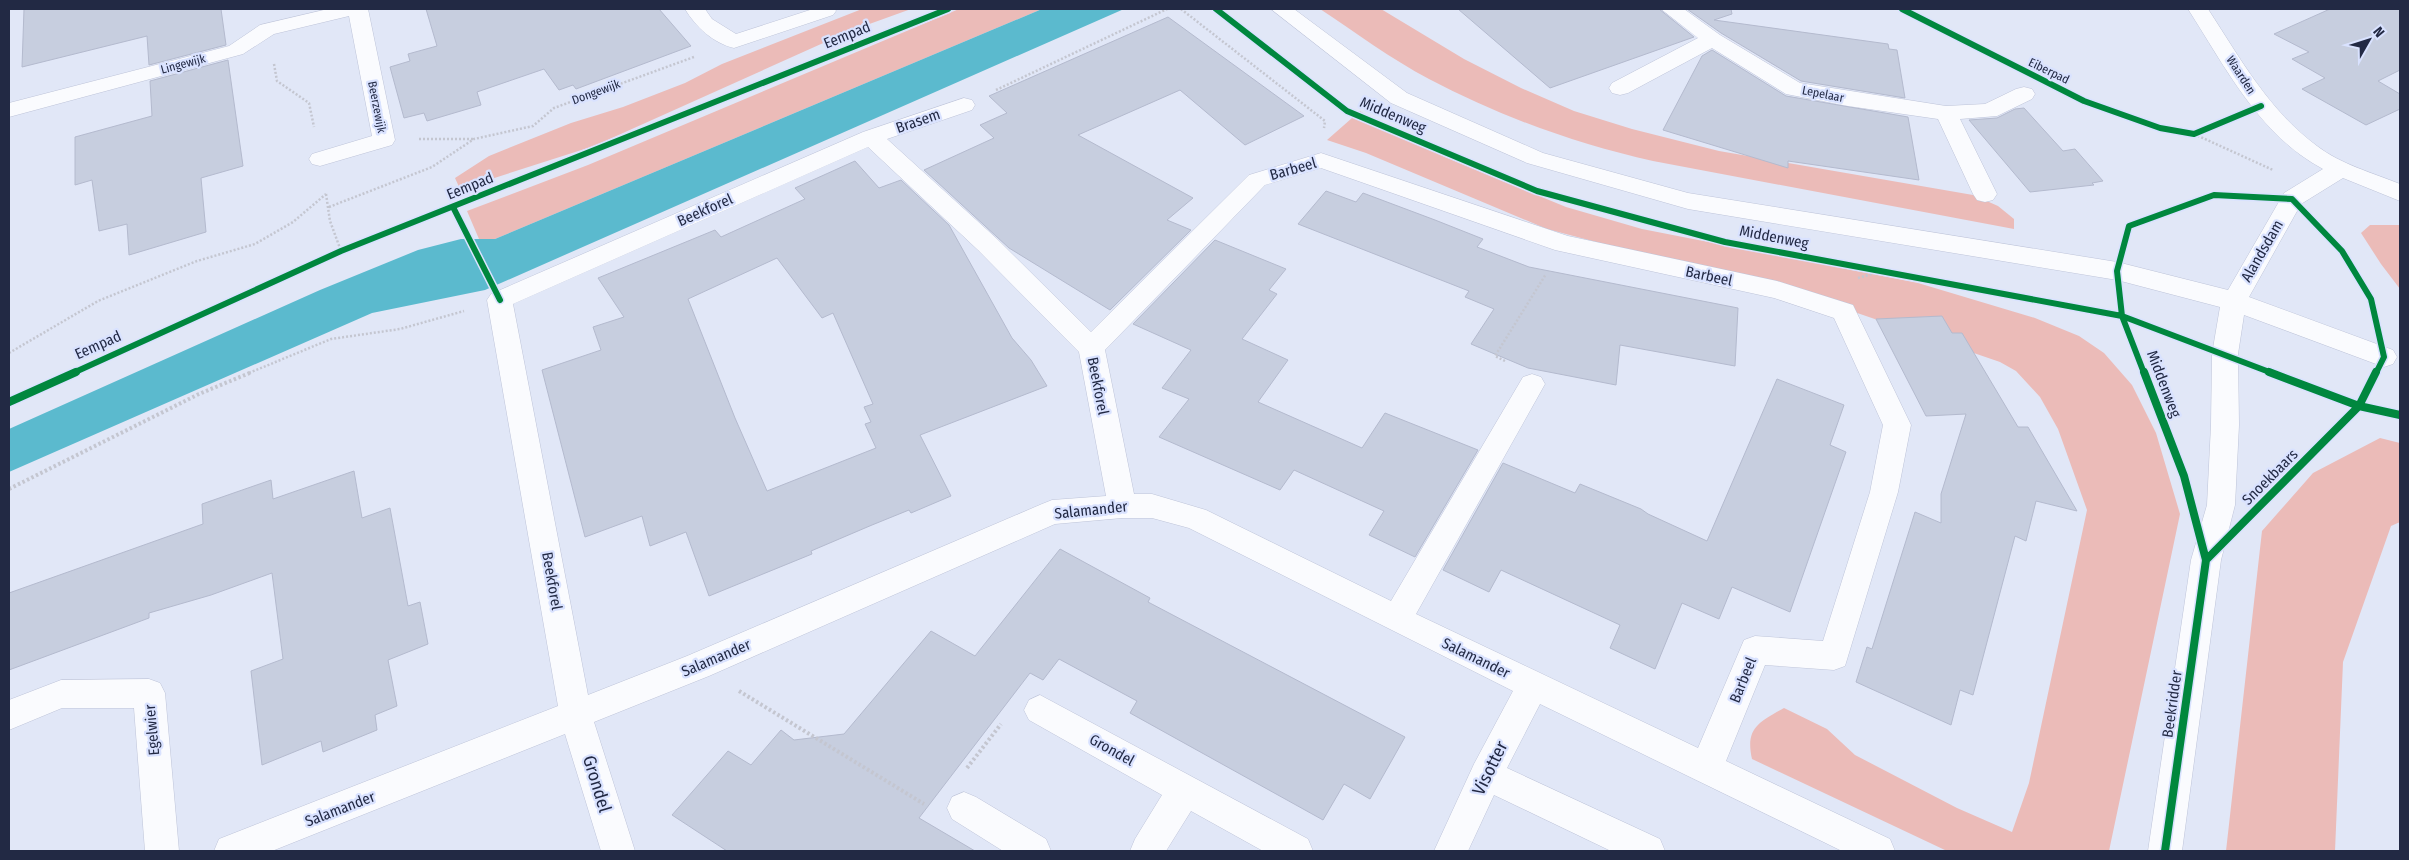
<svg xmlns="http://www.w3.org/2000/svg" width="2409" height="860" viewBox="0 0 2409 860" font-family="'Fira Sans Condensed',sans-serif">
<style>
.green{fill:#ebbbb8}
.water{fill:#5bbace}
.building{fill:#c7cedf;stroke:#b4bace;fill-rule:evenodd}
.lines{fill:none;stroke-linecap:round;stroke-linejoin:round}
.minor-casing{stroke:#bec4d9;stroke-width:1}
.path-far1{stroke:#c4c6d0;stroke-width:2.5;stroke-dasharray:2 2;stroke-linecap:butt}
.path{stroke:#c4c6d0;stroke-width:4;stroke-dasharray:2.5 2.5;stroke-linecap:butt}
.minor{fill:#fafbfe;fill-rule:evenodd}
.cycleway-far1-casing{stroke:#d9e2ff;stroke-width:9}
.cycleway-casing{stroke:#d9e2ff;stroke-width:11}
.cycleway-far1{stroke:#00873e;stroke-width:6}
.cycleway{stroke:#00873e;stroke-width:8}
.labels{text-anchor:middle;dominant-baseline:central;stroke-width:4.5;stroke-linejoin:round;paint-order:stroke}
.far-street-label{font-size:12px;fill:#222944;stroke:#d9e2ff}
.street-label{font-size:15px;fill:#222944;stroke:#d9e2ff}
.near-street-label{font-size:18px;fill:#222944;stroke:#d9e2ff}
</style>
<rect width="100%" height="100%" fill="#e1e7f7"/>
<path class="green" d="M862,9H911L850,31L594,146L460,189L455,178L489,156L571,123L623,107L685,83L722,64Z
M959,9H1042L495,239H479L467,211L588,165Z
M1320,9H1381L1464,59L1521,88L1574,111L1632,129L1719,151L1973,195L1998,206L2014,219V229L1653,161C1576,144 1499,116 1429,79C1391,59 1355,32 1320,9Z
M1360,111L1393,131L1445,157L1566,207L1642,229L1918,283L2035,318L2079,336L2104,353L2132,385L2156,433L2180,514L2109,851H1947L1752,759C1745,728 1759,722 1784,708L1827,729L1855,755L1957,808L2012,832L2029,783L2087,510L2058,429L2040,397L2016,371L2000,362L1831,304L1547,229L1366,153L1327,140Z
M2370,225H2400V289L2381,264L2361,233Z
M2380,438L2400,443V522L2391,526L2343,662L2335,851H2226L2262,531L2313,473Z"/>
<path class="water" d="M1042,9H1124L485,290L372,313L9,472V429L320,290L418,250L461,239H495Z"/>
<path class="building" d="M24,9H221L226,45L149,65L147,36L22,67Z
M426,9H659L691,46L576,89L573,85L559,90L544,69L477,92L481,105L427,121L424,113L404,118L390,67L410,61L408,54L437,46Z
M1458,9H1659L1694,37L1550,88Z
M1687,9H1731L1732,14L1714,20L1888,44L1889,49L1897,50L1905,98L1801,81L1721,33Z
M2330,9H2400V70L2378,81L2400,94V109L2366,125L2302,89L2325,78L2292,59L2309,52L2274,34Z
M1168,17L1304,116L1245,145L1180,90L1078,135L1193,198L1167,220L1191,230L1110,310L1009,248L924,170L994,138L980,125L1007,113L989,96Z
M1712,50L1786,96L1908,117L1919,180L1788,161V168L1663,130L1702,56Z
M228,60L243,166L201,178L206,232L129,255L127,224L99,231L92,180L75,185V137L152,116L150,81Z
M2024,108L2063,151L2075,149L2103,181L2092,183L2094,185L2030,192L1969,120L1997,118L2015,109Z
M855,161L879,188L901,180L949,225L1012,338L1031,360L1047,386L920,435L951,496L911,513L909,510L872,525L811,551L812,554L709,596L686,532L650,546L642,516L585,537L542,370L601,350L593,327L624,317L598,278L715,230L721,237L805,199L795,188ZM777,258L822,318L833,313L873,404L864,407L871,422L865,424L876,448L767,491L735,418L688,299Z
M1326,191L1356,202L1363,193L1435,220L1483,239L1477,247L1529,267L1738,308L1735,366L1620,345L1616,385L1528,368L1471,344L1494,309L1465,297L1469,291L1298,224Z
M1215,240L1286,269L1269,290L1277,294L1242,339L1288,360L1258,402L1362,448L1385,413L1478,450L1415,557L1369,535L1384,511L1294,470L1280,490L1159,437L1189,399L1162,388L1191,350L1133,324Z
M1942,316L1952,333H1962L2018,427H2028L2077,511L2036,501L2026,541L2015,536L1973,695L1960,690L1951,725L1856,682L1867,647L1872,649L1915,512L1941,523V494L1966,414L1926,416L1876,319Z
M1777,379L1844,405L1830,445L1846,452L1790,612L1732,587L1719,619L1682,603L1655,669L1610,648L1620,625L1501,570L1489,592L1443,570L1503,463L1575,493L1580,484L1641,509L1648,514L1707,541Z
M354,471L362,518L390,508L408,606L420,602L428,644L388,660L397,706L375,715L377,730L323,752L321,741L262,765L251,671L283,659L272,573L211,595L149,613V618L9,670V593L203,524L202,504L271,480L273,499Z
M1060,549L1150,598L1148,602L1405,737L1370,799L1344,784L1323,820L1130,713L1137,701L1059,659L1043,680L1030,673L919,818L975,851H727L672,815L728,751L751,765L781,730L794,740L844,734L931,631L975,656Z"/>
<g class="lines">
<g class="minor-casing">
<path id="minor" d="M328,9H368L395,140L392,145L320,166L312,164L309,159L312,154L372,136L349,16L274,34L243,54L9,117V103L229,46L260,25Z
M685,9H705L712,19L736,34L813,9H835L836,11L833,15L734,48C713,43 696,27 685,9Z
M1271,9H1294L1407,93L1543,153L1688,193L2117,262L2228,290L2284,193L2323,169C2259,135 2226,68 2188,9H2208C2240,58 2269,111 2317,146C2340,164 2373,173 2400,184V201L2343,178L2301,204L2249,297L2393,350L2397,357L2393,364L2384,367L2244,315L2238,354L2239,425L2235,505L2221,560L2182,851H2148L2191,560L2207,505L2211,425L2212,354L2220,307L2117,280L1688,209L1527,163L1391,103Z
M1661,9H1684L1720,35L1800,83L1946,106L1985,104L2016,89L2024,87L2032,89L2035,94L2032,99L1997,116L1960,119L1997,194L1993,200L1985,202L1977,200L1973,194L1938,119L1848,106L1786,94L1712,48L1628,93L1620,95L1612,93L1609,88L1612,83L1698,38Z
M964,98L972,100L975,105L972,110L887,139L996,238L1091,332L1249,175L1321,153L1568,236L1777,281L1853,305L1911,425L1898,492L1845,666L1834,670L1765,665L1726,761L1890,839L1895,851H1842L1540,704L1507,768L1660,839L1665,851H1611L1494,795L1468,851H1434L1474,764L1513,691L1189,528L1152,518H1122L1055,524L709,676L594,722L635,851H601L565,734L272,851H214L219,839L558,706L487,300L491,294L863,132ZM868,147L978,250L1079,352L1106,496L1052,500L1042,504L687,656L588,695L513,304ZM1321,168L1555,250L1774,298L1834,318L1883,425L1870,492L1823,641L1755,636L1744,640L1698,748L1416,614L1545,384L1541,377L1532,374L1523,377L1391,601L1206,510L1152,494H1134L1105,350L1265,185Z
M149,679L160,683L165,693L179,851H145L134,708H62L9,730V700L61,680Z
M1040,695L1308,839L1313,851H1263L1191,811L1166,851H1130L1135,839L1162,795L1029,720L1024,710L1029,700Z
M964,792L976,797L1046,839L1051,851H1003L952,819L947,808L952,797Z"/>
</g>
<path class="path-far1" d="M1181,9L1325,121L1324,128
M274,64L277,81L309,103L314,127
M996,90L1167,9
M2194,134L2273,170
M419,139H473
M326,194L330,221L341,251
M329,207L432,167L474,139L533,126L554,108L694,57
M1858,278L1882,271
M9,353L98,301L197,261L255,244L293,222L326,194
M1505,361L1495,356L1546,274
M249,373L331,339L400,329L464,311"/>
<path class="path" d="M9,489L199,394L252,372
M739,691L924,804
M967,768L1001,724"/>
<use href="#minor" class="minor"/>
<g class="cycleway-far1-casing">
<path id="cycleway-far1" d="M1216,9L1347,111L1537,191L1725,242L2122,316L2144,373
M1902,9L2084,101L2160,128L2194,134L2261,106
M453,207L500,300
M73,373L341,251L948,9
M2272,373L2122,316L2117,271L2129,226L2214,195L2292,199L2342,251L2371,299L2384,357L2376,373"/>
</g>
<g class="cycleway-casing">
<path id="cycleway" d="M2144,372L2184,476L2206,560L2165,851
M2269,372L2359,406
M9,402L76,372
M2359,406L2400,415
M2359,406L2376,372
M2206,560L2359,406"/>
</g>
<use href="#cycleway-far1" class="cycleway-far1"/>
<use href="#cycleway" class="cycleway"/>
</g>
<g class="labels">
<g class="far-street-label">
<text transform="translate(183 64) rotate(-15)">Lingewijk</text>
<text transform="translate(2049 71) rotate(26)">Eiberpad</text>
<text transform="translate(2241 75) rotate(57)">Waarden</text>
<text transform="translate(596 92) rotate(-20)">Dongewijk</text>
<text transform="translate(1823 94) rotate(11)">Lepelaar</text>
<text transform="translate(377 107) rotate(79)">Beerzewijk</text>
</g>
<g class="street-label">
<text transform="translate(847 35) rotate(-22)">Eempad</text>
<text transform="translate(1393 115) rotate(23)">Middenweg</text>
<text transform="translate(918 121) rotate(-19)">Brasem</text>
<text transform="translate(1293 169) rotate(-16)">Barbeel</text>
<text transform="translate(470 186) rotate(-22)">Eempad</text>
<text transform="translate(705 210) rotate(-24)">Beekforel</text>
<text transform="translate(1774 237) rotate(11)">Middenweg</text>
<text transform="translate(2262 251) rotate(-60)">Alandsdam</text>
<text transform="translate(1709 276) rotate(12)">Barbeel</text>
<text transform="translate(98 345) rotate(-24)">Eempad</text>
<text transform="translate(2164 384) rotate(69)">Middenweg</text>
<text transform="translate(1098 386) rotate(79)">Beekforel</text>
<text transform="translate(2270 477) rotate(-45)">Snoekbaars</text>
<text transform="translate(1091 510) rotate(-6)">Salamander</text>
<text transform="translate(552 581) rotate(80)">Beekforel</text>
<text transform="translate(716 658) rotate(-23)">Salamander</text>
<text transform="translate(1476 658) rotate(26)">Salamander</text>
<text transform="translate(1743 680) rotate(-68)">Barbeel</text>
<text transform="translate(2172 704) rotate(-82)">Beekridder</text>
<text transform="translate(152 730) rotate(-95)">Egelwier</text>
<text transform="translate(1112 750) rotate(29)">Grondel</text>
<text transform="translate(340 809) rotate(-21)">Salamander</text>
</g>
<g class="near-street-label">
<text transform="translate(1490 768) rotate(-64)">Visotter</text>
<text transform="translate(597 784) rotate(73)">Grondel</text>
</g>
</g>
<rect width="2409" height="860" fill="none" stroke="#222944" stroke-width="20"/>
<g transform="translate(2369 40) rotate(51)" stroke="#d9e2ff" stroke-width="4" paint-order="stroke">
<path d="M0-4L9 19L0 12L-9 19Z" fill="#222944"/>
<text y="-8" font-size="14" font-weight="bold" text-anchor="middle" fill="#222944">N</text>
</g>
</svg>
